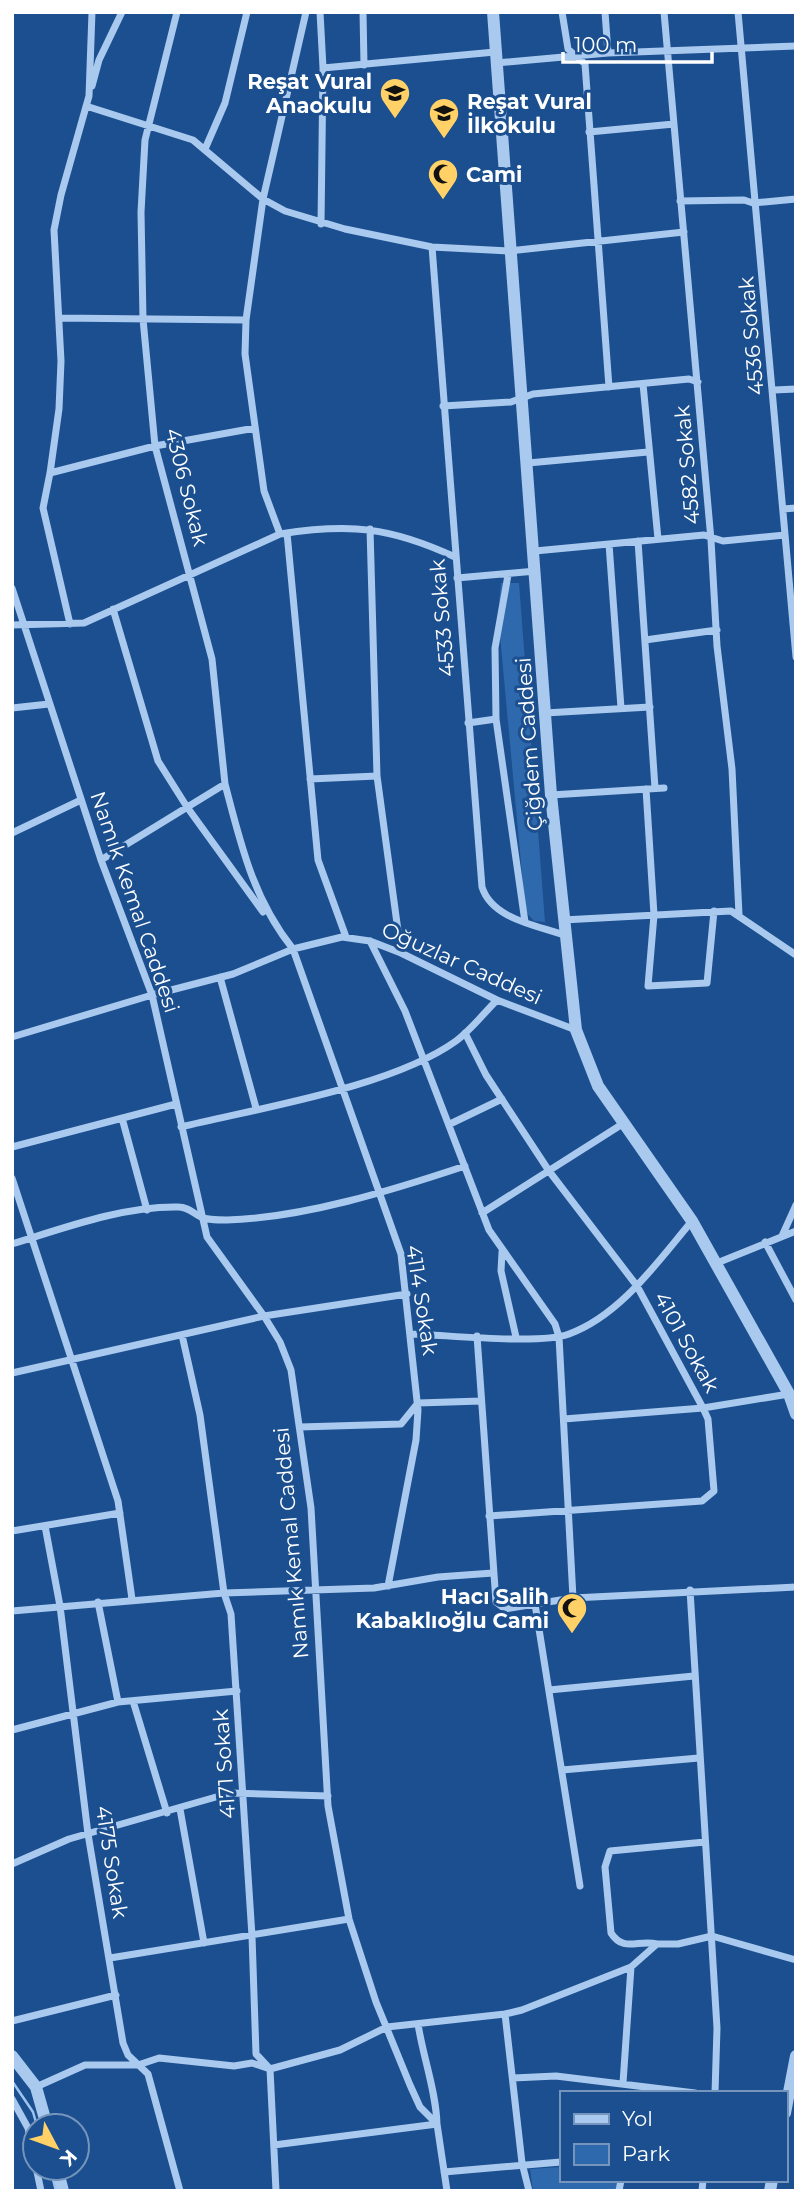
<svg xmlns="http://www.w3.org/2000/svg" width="808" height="2203" viewBox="0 0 808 2203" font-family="Montserrat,sans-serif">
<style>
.green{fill:#2e69ad}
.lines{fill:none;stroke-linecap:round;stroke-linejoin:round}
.stream{stroke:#9cc4f0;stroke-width:2.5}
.minor{stroke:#a9c9ee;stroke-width:7}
.tertiary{stroke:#a9c9ee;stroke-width:12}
.labels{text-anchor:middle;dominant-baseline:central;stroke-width:6;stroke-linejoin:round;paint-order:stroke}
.poi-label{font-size:21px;font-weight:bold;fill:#fff;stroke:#1b4f8f;text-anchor:end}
.street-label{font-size:21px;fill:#fff;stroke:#1b4f8f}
</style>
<rect width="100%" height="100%" fill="#1b4f8f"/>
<path class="green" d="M501,583H519L545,922L534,921L527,913L524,895L498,614Z
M561,2167V2180H617L616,2191H533L530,2169Z"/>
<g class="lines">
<path class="stream" d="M12,2081L33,2112L37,2126
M50,2168L56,2191"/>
<path class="minor" d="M320,12L323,68L321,224
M363,12L364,65
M562,12L568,49L585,64L609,387
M605,12L608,53
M664,12L711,540L717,646L732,769L739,915
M738,12L796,657
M496,63L608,53L796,46
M323,68L495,52
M92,86L99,60L122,12
M86,106L193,140L263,199L285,211L345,229L432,247L509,251L684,232
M589,132L674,124
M205,149L225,103L247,12
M680,201L744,200L753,203L796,199
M432,247L482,887C492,919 536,925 564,935
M59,318L246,320
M643,384L658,539
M774,390L796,389
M443,406L511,402L533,394L689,379L698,382
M528,463L648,452
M50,473L59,409L61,361L54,230L61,195L89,96L92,12
M783,509L796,508
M370,529L377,776L401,953
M287,533L318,860L346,937
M280,534L264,491L245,354L246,320L263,199L306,12
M638,541L655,788
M609,544L621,708
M535,551L704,535L723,541L785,535
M508,575L495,648L496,719L525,922
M457,578L536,571
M12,588L101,860L152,995L207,1237L264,1316L280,1342L291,1370L311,1508L328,1806L349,1919L376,2002L410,2085L420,2107L437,2124L447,2191
M113,609L158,761L187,807L263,912
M70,624L43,508L50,473L155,446L255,428
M12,625L84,623L280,534C350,523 390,527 455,557
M645,640L717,630
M12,708L49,704
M545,713L650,707
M468,723L496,719
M310,779L377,776
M225,784C241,845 253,899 293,949L401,1254L418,1410L416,1440L388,1586
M646,789L654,915L648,986L707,983L714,911
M551,795L664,788
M12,833L81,800
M101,860L225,784L212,659L155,446L143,319L141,212L145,140L177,12
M563,920L731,911L796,955
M370,941L405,1011L489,1230L555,1324L559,1337L573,1598
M220,977L256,1108
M465,1033L486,1075L549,1171L637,1286L703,1408L708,1419L714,1491L702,1501L489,1516
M12,1037L152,995L233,974L293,949L342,937L370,941L401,953L497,1000L576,1030
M122,1118L147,1210
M450,1124L502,1099
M181,1127C259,1108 392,1087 456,1041C471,1030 484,1013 497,1000
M12,1147L176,1104
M12,1178L118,1501L132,1599
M482,1213L624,1123
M782,1236L796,1205
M765,1242L796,1300
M12,1244C64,1228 123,1206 178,1207C189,1207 192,1213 201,1217C207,1220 220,1220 227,1220C303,1218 393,1190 465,1166
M502,1252L501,1271L516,1337
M717,1263L796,1231
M412,1334C448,1335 540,1345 569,1334C621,1315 658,1261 692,1221
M182,1335L200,1415L224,1593L231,1614L252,1936L256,2054L270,2069L276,2191
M477,1336L496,1602L505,1609L535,1604
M12,1373L264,1316L407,1294
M564,1419L703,1408L789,1394
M300,1427L401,1424L418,1403L481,1401
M45,1526L60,1606L88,1834L123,2043L128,2055L148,2074L180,2191
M12,1531L120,1513
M690,1590L717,2028L715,2093
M98,1602L118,1702
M12,1611L224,1593L374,1588L438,1577L493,1573
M549,1690L694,1676
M133,1701L167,1813
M12,1730L118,1702L237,1691
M562,1770L699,1758
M180,1809L204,1943
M12,1864L69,1839L230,1793L328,1796
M580,1886L535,1604L573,1598L796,1587
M657,1944C638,1939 624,1953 611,1933L605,1867L610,1851L705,1842
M110,1958L349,1919
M505,2014L522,2163L529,2191
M12,2021L116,1995
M513,2078L556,2076L695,2093
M623,2083L631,1967
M36,2087L85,2065H138L159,2058L234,2066L252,2063L270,2069L340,2050L387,2027L505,2014L522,2010L631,1967L657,1944H678L712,1936L796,1960
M12,2099L28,2128L41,2191
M274,2145L437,2124C436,2091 423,2057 418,2024
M444,2172L561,2162
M619,2191L621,2180
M702,2191L703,2180"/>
<path class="tertiary" d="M493,12L551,795L576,1030L598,1086L692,1221L789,1394L796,1414
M12,2056L36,2087L47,2126
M785,2113L796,2056
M57,2168L63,2191
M770,2191L772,2180"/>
</g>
<defs>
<g id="school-pin" transform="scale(1.575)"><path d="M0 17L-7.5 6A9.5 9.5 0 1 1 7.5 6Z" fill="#ffd166" stroke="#1b4f8f"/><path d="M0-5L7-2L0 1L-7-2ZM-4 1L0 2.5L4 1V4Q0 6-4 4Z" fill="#111"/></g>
<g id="mosque-pin" transform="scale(1.575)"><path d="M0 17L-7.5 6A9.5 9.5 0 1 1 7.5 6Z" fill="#ffd166" stroke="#1b4f8f"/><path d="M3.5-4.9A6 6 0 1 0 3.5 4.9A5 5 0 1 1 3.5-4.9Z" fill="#111"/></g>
</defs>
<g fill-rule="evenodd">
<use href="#school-pin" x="395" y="93"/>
<use href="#school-pin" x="444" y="113"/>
<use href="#mosque-pin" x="443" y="174"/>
<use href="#mosque-pin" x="572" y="1608"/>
</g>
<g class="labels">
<g class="poi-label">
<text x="372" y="81">Reşat Vural<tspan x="372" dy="24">Anaokulu</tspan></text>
<text x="467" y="101" text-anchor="start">Reşat Vural<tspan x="467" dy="24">İlkokulu</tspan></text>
<text x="466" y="174" text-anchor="start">Cami</text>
<text x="549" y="1596">Hacı Salih<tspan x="549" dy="24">Kabaklıoğlu Cami</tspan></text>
</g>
<g class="street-label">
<text transform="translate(751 336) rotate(-95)">4536 Sokak</text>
<text transform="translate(687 465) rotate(-95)">4582 Sokak</text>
<text transform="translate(187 487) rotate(76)">4306 Sokak</text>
<text transform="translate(442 618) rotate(-95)">4533 Sokak</text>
<text transform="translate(529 744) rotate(-94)">Çiğdem Caddesi</text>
<text transform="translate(135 902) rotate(71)">Namık Kemal Caddesi</text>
<text transform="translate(462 963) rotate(24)">Oğuzlar Caddesi</text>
<text transform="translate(422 1300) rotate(81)">4114 Sokak</text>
<text transform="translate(687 1342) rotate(61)">4101 Sokak</text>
<text transform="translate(291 1543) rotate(-95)">Namık Kemal Caddesi</text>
<text transform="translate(224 1764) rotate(-94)">4171 Sokak</text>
<text transform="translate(112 1862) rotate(81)">4175 Sokak</text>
</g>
</g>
<rect width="808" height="2203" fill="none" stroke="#ffffff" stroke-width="28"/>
<rect x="560" y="2091" width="228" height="91" fill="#1b4f8f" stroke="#7695bc" stroke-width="2"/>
<rect x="574" y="2114" width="35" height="10" fill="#a9c9ee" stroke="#7695bc" stroke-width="2"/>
<text x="622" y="2126" font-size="21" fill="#ffffff">Yol</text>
<rect x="574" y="2144" width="35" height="21" fill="#2e69ad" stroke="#7695bc" stroke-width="2"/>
<text x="622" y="2161" font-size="21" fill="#ffffff">Park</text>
<g transform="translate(56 2147) rotate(131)"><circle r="33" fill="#1b4f8f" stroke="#7695bc" stroke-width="2"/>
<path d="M0-5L12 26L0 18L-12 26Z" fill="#ffd166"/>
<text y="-10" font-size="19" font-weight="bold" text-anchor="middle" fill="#ffffff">K</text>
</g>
<path d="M563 52v10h149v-10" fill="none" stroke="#ffffff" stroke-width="3.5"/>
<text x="574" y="52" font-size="21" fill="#ffffff" stroke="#1b4f8f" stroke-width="5" paint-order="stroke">100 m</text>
</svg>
